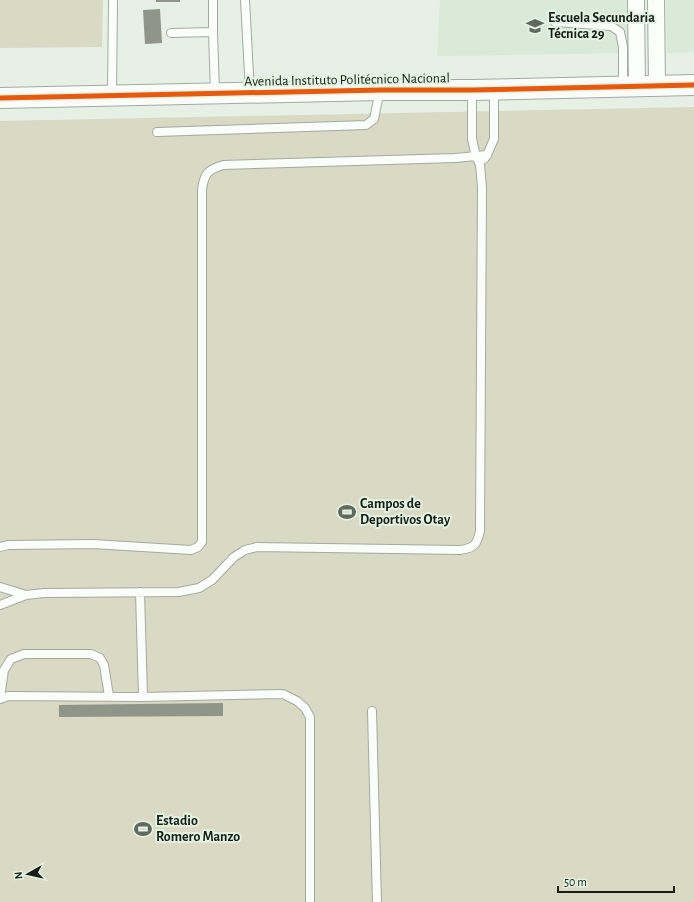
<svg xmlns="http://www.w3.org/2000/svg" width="694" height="902" viewBox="0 0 694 902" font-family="'Alegreya Sans',sans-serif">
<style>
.built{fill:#d9ead8}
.green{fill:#dad9c3}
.building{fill:#8f9589}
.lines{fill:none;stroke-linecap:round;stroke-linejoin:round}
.service-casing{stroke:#a2aaa1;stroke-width:10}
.minor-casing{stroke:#a2aaa1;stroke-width:18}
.tertiary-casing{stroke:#a2aaa1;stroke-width:22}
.service{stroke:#fbfdfb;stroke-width:8}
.minor{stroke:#fbfdfb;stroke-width:16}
.tertiary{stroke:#fbfdfb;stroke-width:20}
.cycleway-casing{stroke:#e2f4e1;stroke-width:8}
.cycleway{stroke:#e8590c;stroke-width:5}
.labels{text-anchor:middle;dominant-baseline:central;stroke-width:4;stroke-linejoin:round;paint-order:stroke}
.poi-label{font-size:14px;font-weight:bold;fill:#181e17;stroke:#e2f4e1;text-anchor:start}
.street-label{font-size:14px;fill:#181e17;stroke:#e2f4e1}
</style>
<rect width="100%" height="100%" fill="#e6f0e5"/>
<path class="built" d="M440,0H631L632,53L437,56Z
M666,0H694V52L667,53Z"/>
<path class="green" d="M0,0H103L102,47L0,48Z
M694,107V902H0V121Z"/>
<path class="building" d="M156,0H180V2H156Z
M160,9L162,43L145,44L143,10Z
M223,703V716L59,717V705Z"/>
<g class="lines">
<g class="service-casing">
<path id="service" d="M245,0L250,93
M555,22L611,26L620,32L623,47V86
M213,32L215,93
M171,33L213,32V0
M112,95L113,0
M157,132L366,125L374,119L380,90
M484,159L487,155L494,139V90
M0,547L8,545L93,544L191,550L198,547L202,542V190C204,174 207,170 223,165L455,158L487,155
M0,587L26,595
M140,592L143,697L283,694L297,701L305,708L310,717V902
M0,605L26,595L44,593L179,592L199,588L212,580L234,557L245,550L257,547L460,550C475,548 477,544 480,531L482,187L480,165L476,156L472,139V90
M0,698L4,670L11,659L24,654H91L100,658L104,665L109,696
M0,699L8,696L143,697
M372,711L377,902"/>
</g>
<g class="minor-casing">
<path id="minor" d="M636,0L637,87
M656,0L657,86"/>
</g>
<g class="tertiary-casing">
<path id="tertiary" d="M0,98L380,90H472L694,85"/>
</g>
<use href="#service" class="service"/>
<use href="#minor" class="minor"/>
<use href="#tertiary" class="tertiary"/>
<g class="cycleway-casing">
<path id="cycleway" d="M0,98L380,90H472L694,85"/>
</g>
<use href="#cycleway" class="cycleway"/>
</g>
<defs>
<g id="school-bare" transform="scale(1.38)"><path d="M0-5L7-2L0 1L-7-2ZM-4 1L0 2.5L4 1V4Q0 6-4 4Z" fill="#60685f" stroke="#e2f4e1" stroke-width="2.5" paint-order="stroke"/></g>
<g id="stadium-bare" transform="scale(1.38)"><path d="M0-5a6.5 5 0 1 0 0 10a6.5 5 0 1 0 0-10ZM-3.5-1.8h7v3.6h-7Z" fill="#60685f" stroke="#e2f4e1" stroke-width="2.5" paint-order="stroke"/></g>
</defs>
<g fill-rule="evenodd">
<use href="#school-bare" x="535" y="26"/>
<use href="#stadium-bare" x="347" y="512"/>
<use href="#stadium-bare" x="143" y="829"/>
</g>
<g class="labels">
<g class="poi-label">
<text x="548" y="18">Escuela Secundaria<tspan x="548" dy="16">Técnica 29</tspan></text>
<text x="360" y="504">Campos de<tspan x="360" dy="16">Deportivos Otay</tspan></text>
<text x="156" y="821">Estadio<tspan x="156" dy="16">Romero Manzo</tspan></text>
</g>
<g class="street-label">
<text transform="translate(347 80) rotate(-1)">Avenida Instituto Politécnico Nacional</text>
</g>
</g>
<g transform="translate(28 874) rotate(262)" stroke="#e2f4e1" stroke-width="3" paint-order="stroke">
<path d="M0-3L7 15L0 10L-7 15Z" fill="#181e17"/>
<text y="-6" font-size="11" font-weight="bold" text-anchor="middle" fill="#181e17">N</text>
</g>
<path d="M558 886v6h116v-6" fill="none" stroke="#181e17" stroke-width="2"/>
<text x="564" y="886" font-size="12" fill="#181e17" stroke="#e2f4e1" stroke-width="3" paint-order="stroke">50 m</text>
</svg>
